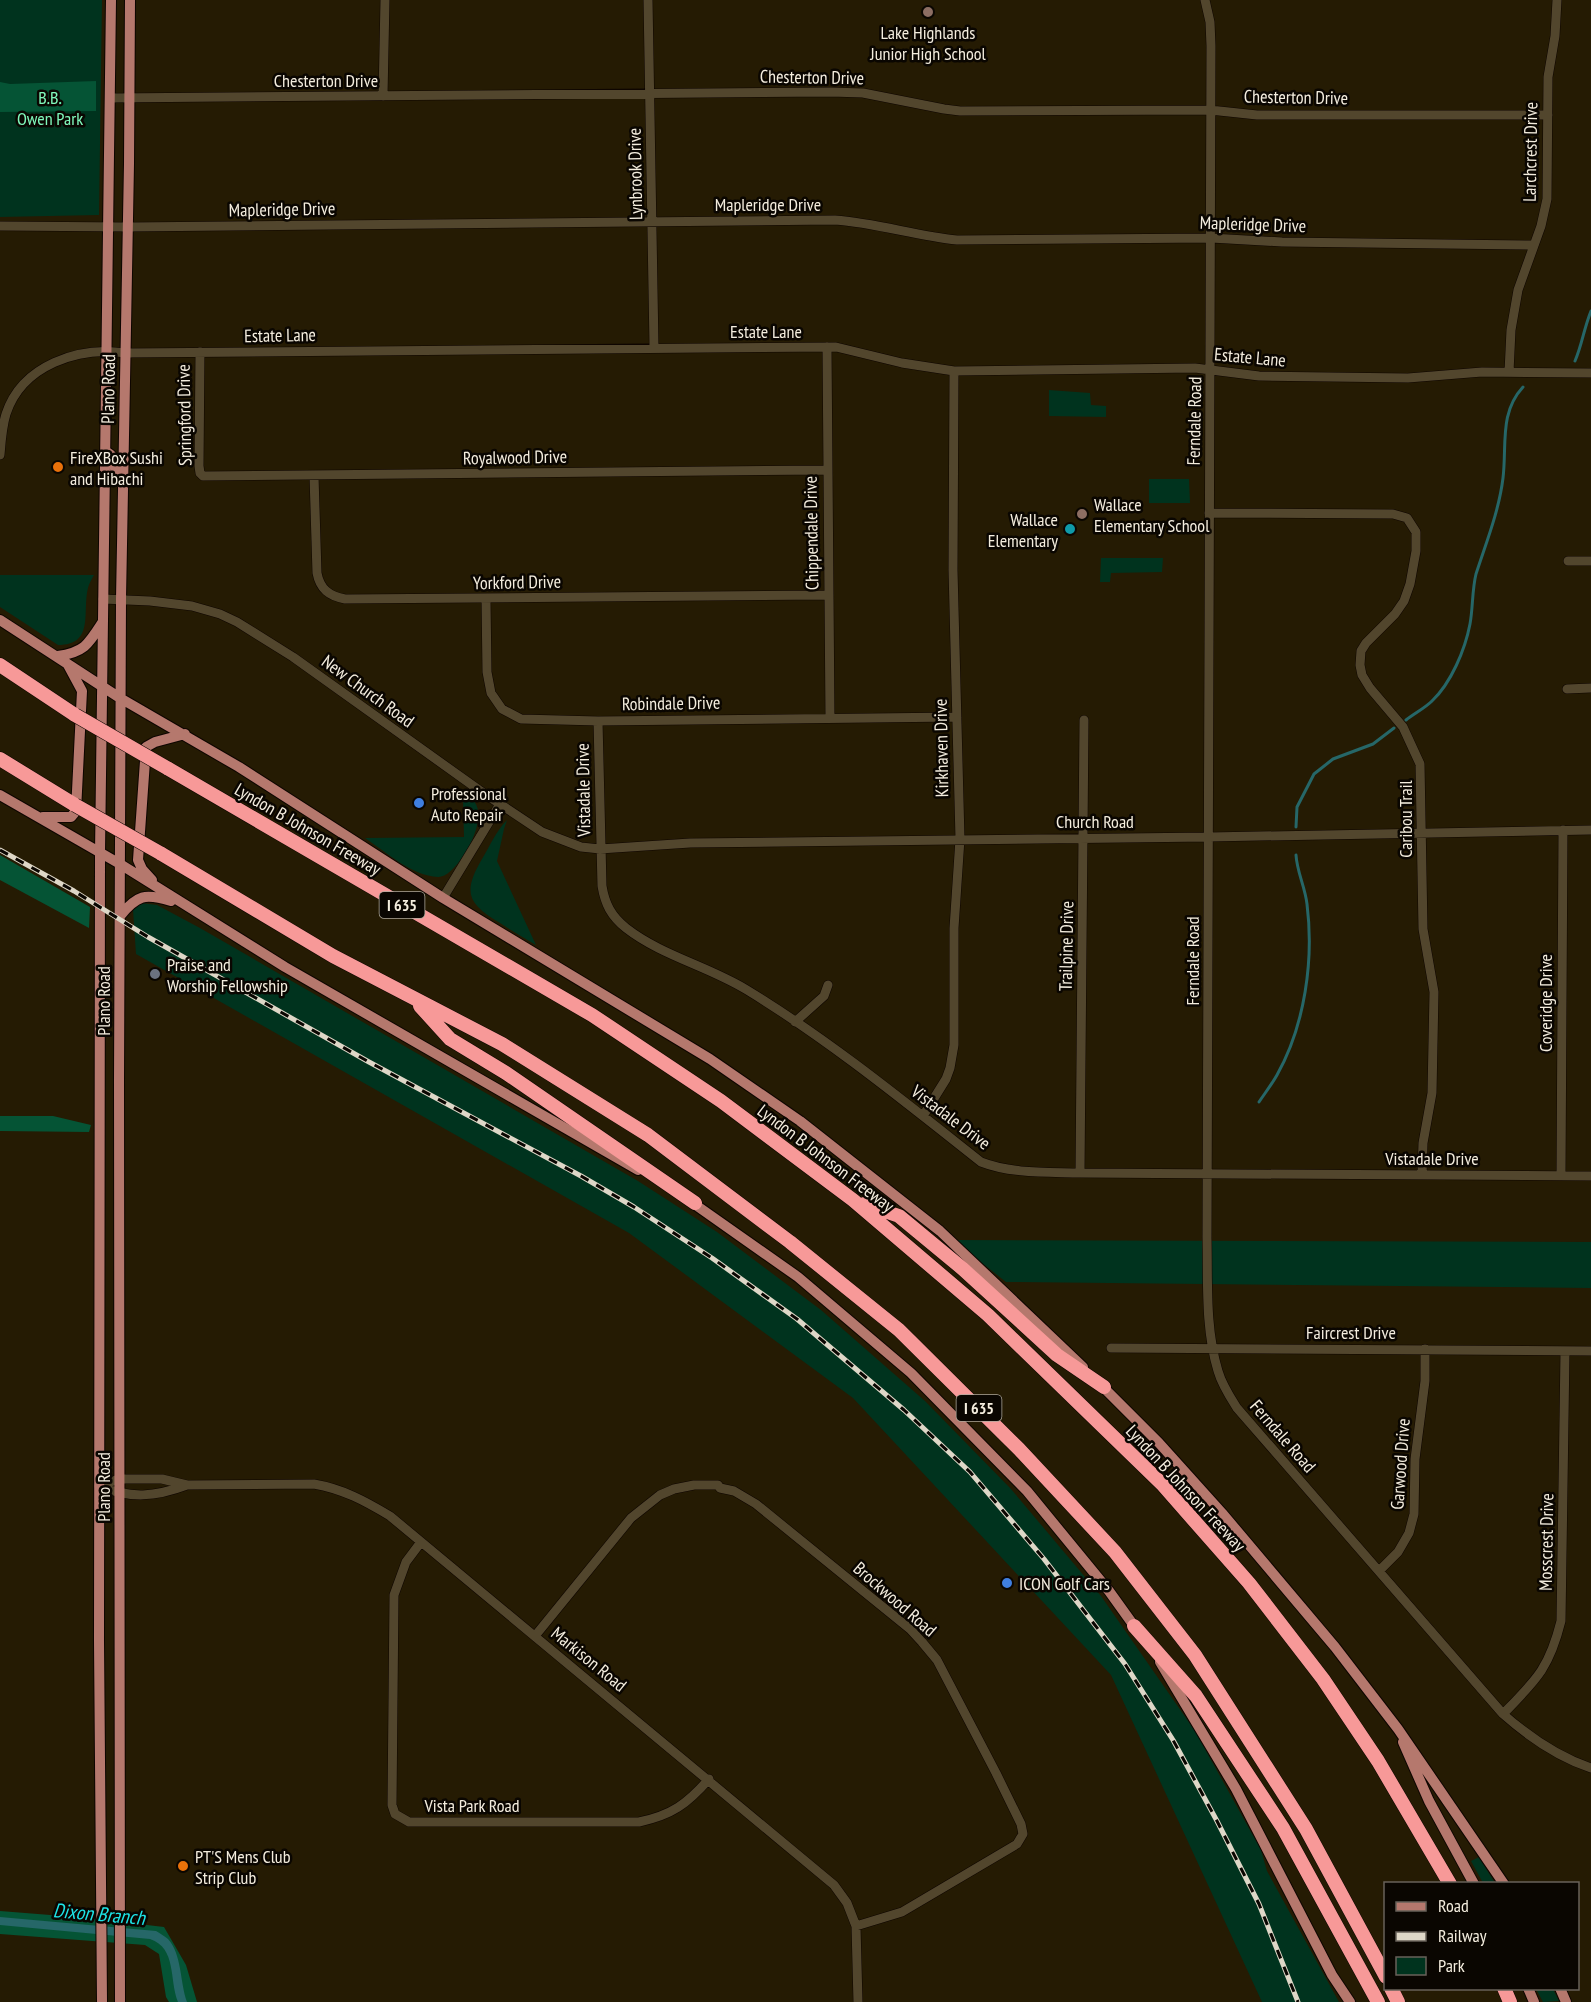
<svg xmlns="http://www.w3.org/2000/svg" width="1591" height="2002" viewBox="0 0 1591 2002" font-family="'PT Sans Narrow',sans-serif">
<style>
.green{fill:#00331e}
.forest{fill:#055435}
.water{fill:#266768}
.lines{fill:none;stroke-linecap:round;stroke-linejoin:round}
.stream{stroke:#266768;stroke-width:3}
.minor-casing{stroke:#0e0500;stroke-width:10}
.major-casing{stroke:#0e0500;stroke-width:12}
.highway-casing{stroke:#0e0500;stroke-width:15}
.minor{stroke:#52462d;stroke-width:9}
.major{stroke:#b5786d;stroke-width:10}
.highway{stroke:#f79998;stroke-width:14}
.rail-casing{stroke:#ded7c7;stroke-width:5}
.rail{stroke:#0a0601;stroke-width:3;stroke-dasharray:9;stroke-linecap:butt}
.highway-bridge-casing{stroke:#0e0500;stroke-width:15;stroke-linecap:butt}
.highway-bridge{stroke:#f79998;stroke-width:14}
.education-dot{fill:#8d6e63;stroke:#0a0601;stroke-width:2}
.food-dot{fill:#e8710a;stroke:#0a0601;stroke-width:2}
.culture-dot{fill:#0f9aa8;stroke:#0a0601;stroke-width:2}
.shop-dot{fill:#3f7fe0;stroke:#0a0601;stroke-width:2}
.worship-dot{fill:#6b7280;stroke:#0a0601;stroke-width:2}
.labels{text-anchor:middle;dominant-baseline:central;stroke-width:5;stroke-linejoin:round;paint-order:stroke}
.shield{fill:#0a0601;stroke:#aea89c;stroke-width:1.5}
.shield-label{font-size:16px;font-weight:bold;fill:#f4edde}
.poi-label{font-size:18px;fill:#f4edde;stroke:#0a0601;text-anchor:start}
.street-label{font-size:18px;fill:#f4edde;stroke:#0a0601}
.park-label{font-size:18px;fill:#80f9bc;stroke:#0a0601}
.water-label{font-size:20px;font-style:italic;fill:#1de4e7;stroke:#0a0601}
</style>
<rect width="100%" height="100%" fill="#251b03"/>
<path class="green" d="M0,0H102L99,215L0,217Z
M1049,390L1090,393L1091,405L1106,406V417L1049,416Z
M1149,479H1189L1190,503H1149Z
M1101,558H1163L1162,572L1111,573L1110,582H1100Z
M0,575H94C92,579 89,583 88,588C82,612 95,645 58,645L0,607Z
M463,796C501,801 459,878 438,877C412,876 386,852 365,838L464,837Z
M507,820L504,829L497,861L536,945C524,938 512,931 500,923C468,904 462,893 482,859C490,846 496,831 507,820Z
M141,903L157,905L200,928L638,1181L717,1232L821,1310L925,1401L1011,1489L1101,1596L1195,1731L1261,1850L1267,1871L1339,2002H1262L1111,1675L853,1398L629,1233L136,954L133,910Z
M953,1240L1591,1242V1288L1006,1282Z
M1479,1857L1495,1883H1483L1471,1861Z
M1536,1989H1553L1559,2001L1543,2002Z"/>
<path class="forest" d="M96,81V111L0,112V82L10,84Z
M0,855L90,907L89,928L0,880Z
M0,1116H53L91,1125L89,1132L0,1131Z
M0,1911L88,1918L164,1927L186,1965L197,2002H169L166,1997L159,1954L145,1945L0,1934Z"/>
<path class="water" d="M0,1917L156,1931C160,1933 164,1936 168,1939C182,1954 180,1983 187,2002H178C169,1980 177,1948 150,1939L0,1925Z"/>
<g class="lines">
<path class="stream" d="M1575,361C1582,345 1584,328 1591,311
M1406,720C1415,713 1425,708 1432,701C1451,683 1465,650 1470,624C1473,608 1472,590 1476,574C1486,543 1499,511 1503,478C1507,445 1499,413 1523,387
M1296,827L1297,807L1314,774L1333,759L1373,744L1394,728
M1259,1102C1265,1093 1272,1084 1277,1075C1305,1025 1314,960 1307,904C1305,887 1297,872 1296,855"/>
<g class="minor-casing">
<path id="minor" d="M648,0L654,347
M1205,0L1210,22L1211,46L1207,1238C1208,1282 1205,1328 1218,1371C1222,1385 1230,1397 1237,1408L1503,1714C1529,1737 1558,1757 1591,1768
M383,96L385,0
M110,98L831,92L863,93L944,109L960,111L1210,110L1257,115H1548
M0,226L128,227L835,220C877,223 916,236 957,240L1211,238L1282,242L1534,245
M827,347L830,718
M200,352L199,466L200,473L203,476L826,470
M1509,372L1511,330L1518,290L1541,226L1547,199L1548,77L1555,36L1557,0
M0,455C1,442 2,427 6,414C22,365 79,346 125,353L836,347L902,363L954,371L1195,368L1259,376L1408,378L1482,372L1591,373
M314,476L317,573C320,589 329,596 345,599L828,595
M1209,513L1393,514L1407,518L1416,532V551L1410,584L1404,601L1395,614L1366,643L1361,651L1360,665L1362,675L1370,688L1403,727L1420,764L1423,929L1434,992L1432,1093L1423,1143L1422,1175
M1568,561H1591
M103,599L150,601L192,606L220,614L237,622L293,657L479,790L542,832L581,847L600,849L690,843L1209,837L1591,830
M486,599L487,672L491,693L502,709L521,719L598,721L957,717
M1567,689L1591,688
M598,721L602,886C605,904 611,916 626,928C662,956 708,966 747,990C829,1040 905,1102 981,1162C1012,1174 1047,1172 1080,1173L1591,1176
M443,898L500,804
M795,1022L824,996L828,985
M923,1116L946,1079L950,1068L954,1045V928L960,839L953,570L954,371
M1080,1173L1084,720
M1561,1176L1563,830
M1111,1348L1591,1351
M99,1486L119,1479H162L187,1485L314,1484C343,1489 365,1501 390,1516L834,1885L847,1903L856,1926L858,2002
M99,1486C131,1499 155,1497 187,1485
M421,1542L406,1562L394,1595L392,1805L395,1814L409,1822H639C672,1815 687,1804 709,1779
M1379,1571L1398,1552L1409,1533L1414,1514L1415,1459L1425,1381V1349
M535,1636L631,1518L660,1495L674,1489L694,1485H718L720,1488L734,1491L756,1504L910,1629L922,1642L937,1660L996,1773L1021,1824L1023,1834L1017,1844L902,1912L856,1926
M1503,1714C1536,1680 1549,1669 1561,1621L1565,1351"/>
</g>
<g class="major-casing">
<path id="major" d="M105,451C121,458 110,472 120,482
M0,620L120,698L239,767L443,898L710,1059L800,1121L940,1231L1083,1367
M58,656C84,652 88,645 102,623
M0,795L120,864L285,967L638,1170
M43,817H71L76,811L82,691L68,665
M152,880L142,869L138,860L146,747L155,742L185,734
M120,916C137,895 145,893 171,901
M690,1201L798,1277L911,1373L1027,1491L1109,1591L1137,1630
M1098,1382L1159,1443L1222,1513L1335,1647L1398,1729L1504,1884
M1160,1662L1236,1789L1332,1975L1350,2002
M1403,1742L1429,1801L1474,1884
M1528,1988L1534,2002
M1560,1988L1566,2002
M102,2002L99,1641L100,853L111,0
M120,2002L119,1080L121,599L129,164L130,0"/>
</g>
<g class="highway-casing">
<path id="highway" d="M0,665L75,715
M0,759L75,805
M167,768L592,1015L721,1101L853,1200L988,1315L1162,1484L1249,1583L1323,1679L1378,1761L1450,1884
M160,853L333,956L502,1044L648,1135L790,1242L899,1330L1019,1449L1115,1552L1195,1655L1306,1829L1386,1977
M420,1006L450,1039L506,1073L695,1203
M864,1204L899,1216L963,1269L1057,1355L1104,1387
M1134,1626L1196,1696L1283,1828L1378,2002
M1391,1988L1398,2002
M1504,1988L1510,2002"/>
</g>
<use href="#minor" class="minor"/>
<use href="#major" class="major"/>
<use href="#highway" class="highway"/>
<g class="rail-casing">
<path id="rail" d="M0,850L74,891L148,937L369,1062L581,1176L634,1207L712,1258L797,1319L904,1410L970,1472L1044,1559L1125,1664L1173,1740L1217,1821L1259,1904L1298,2002"/>
</g>
<use href="#rail" class="rail"/>
<g class="highway-bridge-casing">
<path id="highway-bridge" d="M75,715L167,768
M75,805L160,853"/>
</g>
<use href="#highway-bridge" class="highway-bridge"/>
</g>
<g class="education-dot">
<circle cx="928" cy="12" r="6"/>
<circle cx="1082" cy="514" r="6"/>
</g>
<g class="food-dot">
<circle cx="58" cy="467" r="6"/>
<circle cx="183" cy="1866" r="6"/>
</g>
<circle class="culture-dot" cx="1070" cy="529" r="6"/>
<g class="shop-dot">
<circle cx="419" cy="803" r="6"/>
<circle cx="1007" cy="1583" r="6"/>
</g>
<circle class="worship-dot" cx="155" cy="974" r="6"/>
<g class="labels">
<g class="shield">
<rect x="379.5" y="892" width="45" height="26" rx="4.5"/>
<rect x="956.5" y="1395" width="45" height="26" rx="4.5"/>
</g>
<g class="shield-label">
<text x="402" y="905">I 635</text>
<text x="979" y="1408">I 635</text>
</g>
<g class="poi-label">
<text x="928" y="32" text-anchor="middle">Lake Highlands<tspan x="928" dy="21">Junior High School</tspan></text>
<text x="70" y="457">FireXBox Sushi<tspan x="70" dy="21">and Hibachi</tspan></text>
<text x="1094" y="504">Wallace<tspan x="1094" dy="21">Elementary School</tspan></text>
<text x="1058" y="519" text-anchor="end">Wallace<tspan x="1058" dy="21">Elementary</tspan></text>
<text x="431" y="793">Professional<tspan x="431" dy="21">Auto Repair</tspan></text>
<text x="167" y="964">Praise and<tspan x="167" dy="21">Worship Fellowship</tspan></text>
<text x="1019" y="1583">ICON Golf Cars</text>
<text x="195" y="1856">PT'S Mens Club<tspan x="195" dy="21">Strip Club</tspan></text>
</g>
<g class="street-label">
<text transform="translate(812 77) rotate(1)">Chesterton Drive</text>
<text x="326" y="80">Chesterton Drive</text>
<text transform="translate(1296 97) rotate(1)">Chesterton Drive</text>
<text transform="translate(1530 152) rotate(-89)">Larchcrest Drive</text>
<text transform="translate(635 174) rotate(-91)">Lynbrook Drive</text>
<text x="768" y="204">Mapleridge Drive</text>
<text transform="translate(282 209) rotate(-1)">Mapleridge Drive</text>
<text transform="translate(1253 224) rotate(2)">Mapleridge Drive</text>
<text x="766" y="331">Estate Lane</text>
<text transform="translate(280 335) rotate(-1)">Estate Lane</text>
<text transform="translate(1250 357) rotate(5)">Estate Lane</text>
<text transform="translate(108 389) rotate(-89)">Plano Road</text>
<text transform="translate(184 415) rotate(-91)">Springford Drive</text>
<text transform="translate(1194 421) rotate(-89)">Ferndale Road</text>
<text transform="translate(515 457) rotate(-1)">Royalwood Drive</text>
<text transform="translate(811 533) rotate(-91)">Chippendale Drive</text>
<text transform="translate(517 582) rotate(-1)">Yorkford Drive</text>
<text transform="translate(368 691) rotate(36)">New Church Road</text>
<text transform="translate(671 703) rotate(-1)">Robindale Drive</text>
<text transform="translate(941 748) rotate(-91)">Kirkhaven Drive</text>
<text transform="translate(583 790) rotate(-91)">Vistadale Drive</text>
<text transform="translate(1405 819) rotate(-90)">Caribou Trail</text>
<text x="1095" y="821">Church Road</text>
<text transform="translate(308 829) rotate(30)">Lyndon B Johnson Freeway</text>
<text transform="translate(1066 946) rotate(-89)">Trailpine Drive</text>
<text transform="translate(1192 961) rotate(-90)">Ferndale Road</text>
<text transform="translate(103 1001) rotate(-90)">Plano Road</text>
<text transform="translate(1545 1003) rotate(-90)">Coveridge Drive</text>
<text transform="translate(951 1117) rotate(37)">Vistadale Drive</text>
<text transform="translate(826 1158) rotate(37)">Lyndon B Johnson Freeway</text>
<text x="1432" y="1158">Vistadale Drive</text>
<text x="1351" y="1332">Faircrest Drive</text>
<text transform="translate(1283 1436) rotate(49)">Ferndale Road</text>
<text transform="translate(1400 1464) rotate(-86)">Garwood Drive</text>
<text transform="translate(103 1487) rotate(-90)">Plano Road</text>
<text transform="translate(1186 1488) rotate(47)">Lyndon B Johnson Freeway</text>
<text transform="translate(1546 1542) rotate(-89)">Mosscrest Drive</text>
<text transform="translate(895 1599) rotate(41)">Brockwood Road</text>
<text transform="translate(589 1659) rotate(39)">Markison Road</text>
<text x="472" y="1805">Vista Park Road</text>
</g>
<g class="park-label">
<text x="50" y="97">B.B.<tspan x="50" dy="21">Owen Park</tspan></text>
</g>
<g class="water-label">
<text transform="translate(99 1914) rotate(5)">Dixon Branch</text>
</g>
</g>
<rect x="1384" y="1882" width="195" height="108" fill="#0a0601" stroke="#686259" stroke-width="1.5"/>
<rect x="1396" y="1902" width="30" height="9" fill="#b5786d" stroke="#686259" stroke-width="1.5"/>
<text x="1438" y="1912" font-size="18" fill="#f4edde">Road</text>
<rect x="1396" y="1932" width="30" height="9" fill="#ded7c7" stroke="#686259" stroke-width="1.5"/>
<text x="1438" y="1942" font-size="18" fill="#f4edde">Railway</text>
<rect x="1396" y="1957" width="30" height="18" fill="#00331e" stroke="#686259" stroke-width="1.5"/>
<text x="1438" y="1972" font-size="18" fill="#f4edde">Park</text>
</svg>
